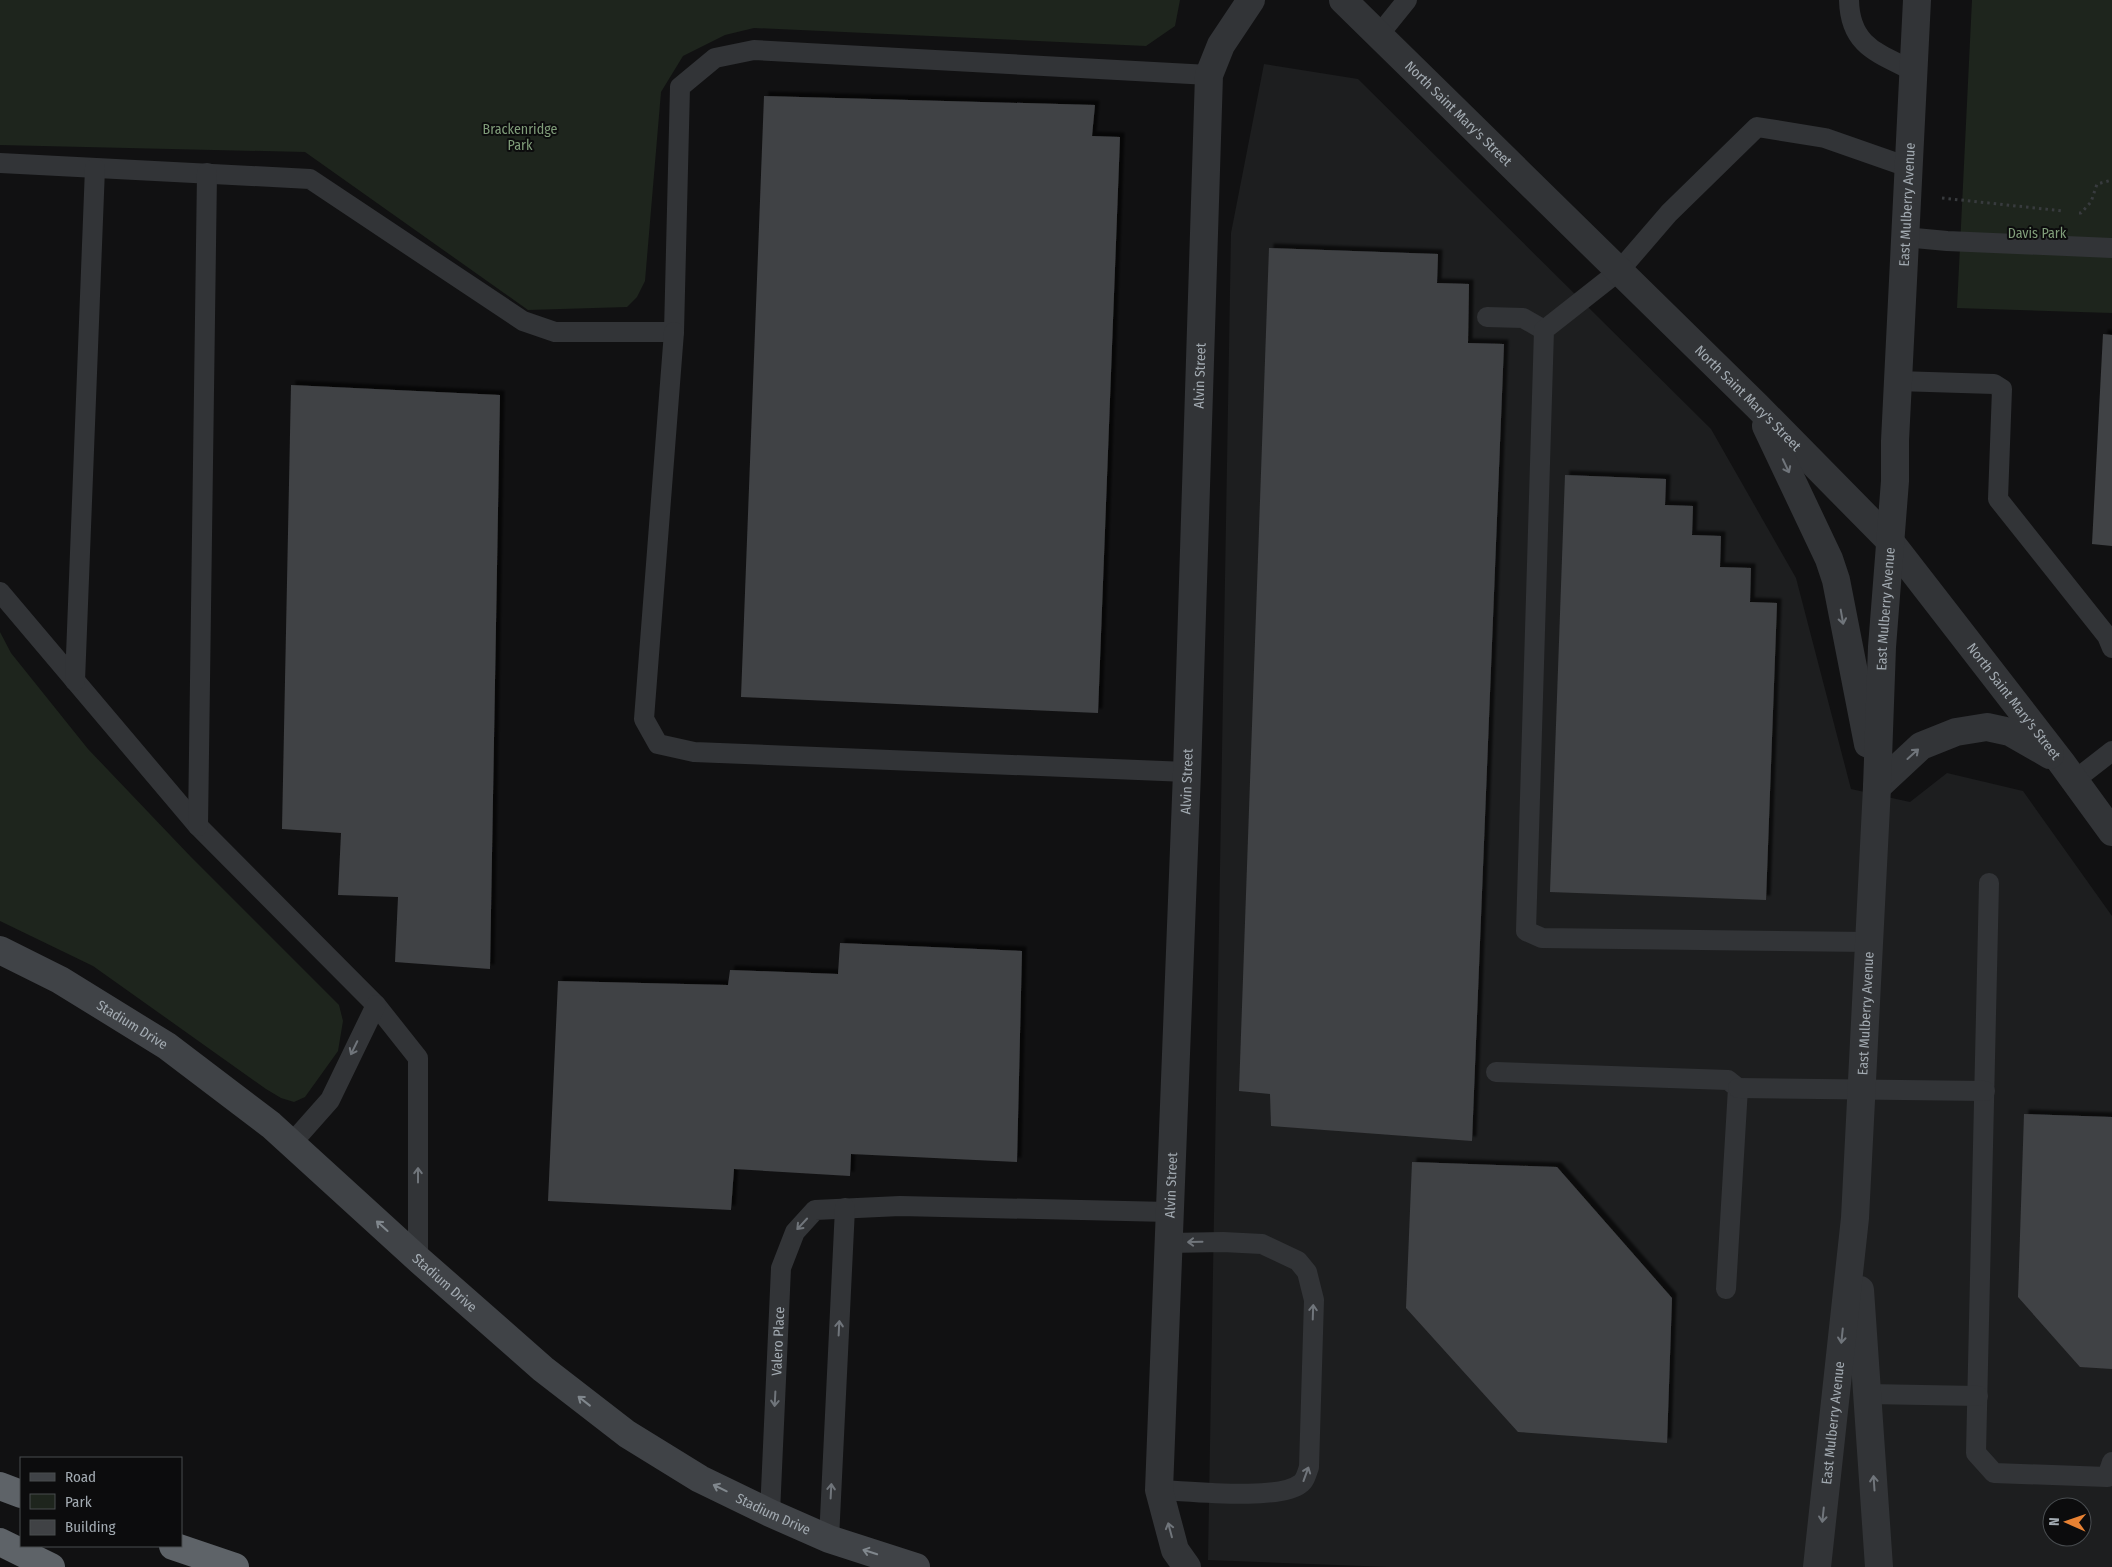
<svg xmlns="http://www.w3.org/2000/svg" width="2112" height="1567" viewBox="0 0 2112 1567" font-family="'Fira Sans Condensed',sans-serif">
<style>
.built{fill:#1d1e1f;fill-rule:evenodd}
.green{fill:#1e251d}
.building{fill:#404245;filter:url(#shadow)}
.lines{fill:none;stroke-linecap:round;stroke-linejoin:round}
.path{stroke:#383b3e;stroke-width:3;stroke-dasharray:2.5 4;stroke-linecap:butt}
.service{stroke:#323437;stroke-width:20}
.minor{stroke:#323437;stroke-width:28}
.tertiary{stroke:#323437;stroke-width:28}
.secondary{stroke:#404347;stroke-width:28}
.motorway{stroke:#5e6368;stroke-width:28}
.oneway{stroke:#70757b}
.oneway2{stroke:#80878d}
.labels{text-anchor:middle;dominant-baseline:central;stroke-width:4;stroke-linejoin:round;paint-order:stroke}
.street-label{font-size:14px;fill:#a3abb2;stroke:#0c0c0d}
.park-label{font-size:14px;fill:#809d7a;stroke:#0c0c0d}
</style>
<defs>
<filter id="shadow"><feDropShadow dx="4.5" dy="-4.5" stdDeviation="1" flood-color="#0009"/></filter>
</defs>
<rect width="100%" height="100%" fill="#111112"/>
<path class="built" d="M1264,64L1358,79L1711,429L1796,578L1851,789L1910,802L1947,773L2023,791L2112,916V1567H1390L1208,1560L1231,233ZM2052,1507H2082V1537H2052Z"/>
<path class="green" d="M0,0H1180L1175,26L1146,46L754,28L725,35L683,56L661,92L645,281L637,297L627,307L528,310L305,152L0,145Z
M1972,0H2112V313L1957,308Z
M0,632L11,653L88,749L191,857L339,1005L343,1021L338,1051L305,1097L294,1102L281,1098L266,1089L93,966L0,921Z"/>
<path class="building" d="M764,96L1095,105L1092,136L1120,137L1098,713L741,697Z
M1269,248L1438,254L1437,283L1469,284L1468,343L1504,344L1472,1141L1271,1126L1270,1094L1239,1091Z
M2103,334L2112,335V546L2092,544Z
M291,385L500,395L490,969L395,962L398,897L338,895L341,833L282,829Z
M1565,475L1666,479L1665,505L1693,506L1692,535L1721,536L1720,567L1751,568L1750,602L1777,603L1766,900L1550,892Z
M840,943L1022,951L1017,1162L851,1154L850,1176L734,1169L731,1210L548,1201L558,981L728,985L730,970L838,974Z
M2024,1114L2112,1117V1369L2080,1367L2018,1297Z
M1412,1162L1557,1167L1672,1298L1667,1443L1518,1432L1406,1308Z"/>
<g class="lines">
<path class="path" d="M1942,198L2063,211
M2079,213H2081L2091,202L2097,184L2112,180"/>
<g class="service">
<path d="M1849,0C1850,46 1878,53 1913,71"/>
<path d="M1378,36L1407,0"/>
<path d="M0,163L310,179L523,321L555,332H674L680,87L715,58L754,50L1209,75"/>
<path d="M1904,237L1947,241L2112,248"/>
<path d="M1487,317L1523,318L1544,330"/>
<path d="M674,332L644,719L658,744L694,752L1187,772"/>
<path d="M1897,381L1994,384L2002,389L1998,499L2107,636L2112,648"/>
<path d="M0,592L198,826L376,1005L418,1058V1259"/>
<path d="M75,681L95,168"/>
<path d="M2075,780L2112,751"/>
<path d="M198,826L207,173"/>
<path d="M1989,883L1976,1453L1994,1473L2107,1477L2112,1462"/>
<path d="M1869,942L1542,938L1526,931L1544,330L1619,271L1669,213L1757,127L1825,138L1908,167"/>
<path d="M1496,1072L1728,1080L1738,1088L1726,1289"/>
<path d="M1738,1088L1985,1091"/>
<path d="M291,1144L330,1100L376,1005"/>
<path d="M1868,1394L1978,1396"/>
<path d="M1159,1490C1189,1491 1278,1501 1300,1484C1305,1481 1307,1473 1309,1467L1314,1300L1307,1272L1298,1261L1262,1244L1223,1242L1168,1243"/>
<path id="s1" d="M770,1513L781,1268L795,1232L815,1210L900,1206L1169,1212"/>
<path d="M829,1539L845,1208"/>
</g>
<path class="minor" id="s2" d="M1187,1567L1175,1550L1159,1490L1187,772L1209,75L1221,45L1251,0"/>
<g class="tertiary">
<path id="s3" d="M1343,0L1757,406L1889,540L2061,762L2112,832"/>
<path d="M1766,426L1829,559L1836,580L1868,744"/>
<path d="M1877,787L1921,746L1956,732L1987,727L2010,732L2050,755"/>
<path d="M1860,1290L1879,1567"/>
<path id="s4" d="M1817,1567L1855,1218L1877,787L1882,647L1895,481V441L1917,0"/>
</g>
<path class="secondary" id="s5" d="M0,950L60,980L167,1046L271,1125L418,1259L543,1369L627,1434L700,1479L770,1513L829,1539L916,1567"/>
<path class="motorway" d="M0,1486L21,1494
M0,1542L51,1567
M173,1546L235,1567"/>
</g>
<defs><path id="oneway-shaft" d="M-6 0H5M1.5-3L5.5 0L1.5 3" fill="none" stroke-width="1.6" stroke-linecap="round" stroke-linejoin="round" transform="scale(1.25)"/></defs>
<g class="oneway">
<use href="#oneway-shaft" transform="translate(1786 466) rotate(65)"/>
<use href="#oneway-shaft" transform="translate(1842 617) rotate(80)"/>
<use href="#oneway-shaft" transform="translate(1913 754) rotate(-42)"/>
<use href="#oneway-shaft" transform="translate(354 1048) rotate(116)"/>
<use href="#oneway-shaft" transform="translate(418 1175) rotate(-90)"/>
<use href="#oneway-shaft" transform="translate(802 1224) rotate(133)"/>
<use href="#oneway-shaft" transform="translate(1195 1242) rotate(179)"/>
<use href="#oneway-shaft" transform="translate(1313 1312) rotate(-88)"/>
<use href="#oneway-shaft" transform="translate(839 1328) rotate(-87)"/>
<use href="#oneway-shaft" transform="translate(1842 1336) rotate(96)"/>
<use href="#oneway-shaft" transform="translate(775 1399) rotate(93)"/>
<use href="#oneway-shaft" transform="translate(1306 1474) rotate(-70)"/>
<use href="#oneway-shaft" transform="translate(1874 1483) rotate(-94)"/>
<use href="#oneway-shaft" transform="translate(831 1491) rotate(-87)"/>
<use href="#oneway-shaft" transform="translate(1823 1515) rotate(96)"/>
<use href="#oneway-shaft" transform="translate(1170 1530) rotate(-105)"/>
</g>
<g class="oneway2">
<use href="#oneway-shaft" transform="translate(382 1226) rotate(-138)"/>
<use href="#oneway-shaft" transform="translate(584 1401) rotate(-142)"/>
<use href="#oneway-shaft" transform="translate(720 1488) rotate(-154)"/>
<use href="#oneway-shaft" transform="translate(870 1552) rotate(-162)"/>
</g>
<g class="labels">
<g class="street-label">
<text stroke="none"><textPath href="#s3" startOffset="162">North Saint Mary's Street</textPath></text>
<text stroke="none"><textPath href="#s4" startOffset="1366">East Mulberry Avenue</textPath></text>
<text stroke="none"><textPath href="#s2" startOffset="1198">Alvin Street</textPath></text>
<text stroke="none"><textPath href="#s3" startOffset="568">North Saint Mary's Street</textPath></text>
<text stroke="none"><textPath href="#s4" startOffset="961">East Mulberry Avenue</textPath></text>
<text stroke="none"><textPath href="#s3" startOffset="972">North Saint Mary's Street</textPath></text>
<text stroke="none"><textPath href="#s2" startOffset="792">Alvin Street</textPath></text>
<text stroke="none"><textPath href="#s4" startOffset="556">East Mulberry Avenue</textPath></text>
<text stroke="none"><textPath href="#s5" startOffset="152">Stadium Drive</textPath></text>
<text stroke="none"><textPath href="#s2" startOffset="388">Alvin Street</textPath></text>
<text stroke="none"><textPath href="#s5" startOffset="558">Stadium Drive</textPath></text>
<text stroke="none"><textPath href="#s1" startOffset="172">Valero Place</textPath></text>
<text stroke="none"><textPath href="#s4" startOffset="145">East Mulberry Avenue</textPath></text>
<text stroke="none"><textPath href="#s5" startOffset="962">Stadium Drive</textPath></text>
</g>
<g class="park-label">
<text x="520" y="129">Brackenridge<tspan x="520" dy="16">Park</tspan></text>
<text x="2037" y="233">Davis Park</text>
</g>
</g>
<rect x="20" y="1457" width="162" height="90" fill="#0c0c0d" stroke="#484c4f"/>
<rect x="30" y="1473" width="25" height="8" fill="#404347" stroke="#484c4f"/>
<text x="65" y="1482" font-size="15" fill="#a3abb2">Road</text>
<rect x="30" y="1494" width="25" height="15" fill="#1e251d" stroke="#484c4f"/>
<text x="65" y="1507" font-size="15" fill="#a3abb2">Park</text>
<rect x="30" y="1520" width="25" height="15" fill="#404245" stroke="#484c4f"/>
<text x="65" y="1532" font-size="15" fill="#a3abb2">Building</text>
<g transform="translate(2067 1522) rotate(272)"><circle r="24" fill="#0c0c0d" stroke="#484c4f"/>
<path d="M0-4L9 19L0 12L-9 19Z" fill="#e88233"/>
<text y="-8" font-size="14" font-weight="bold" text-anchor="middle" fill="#a3abb2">N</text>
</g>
</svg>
